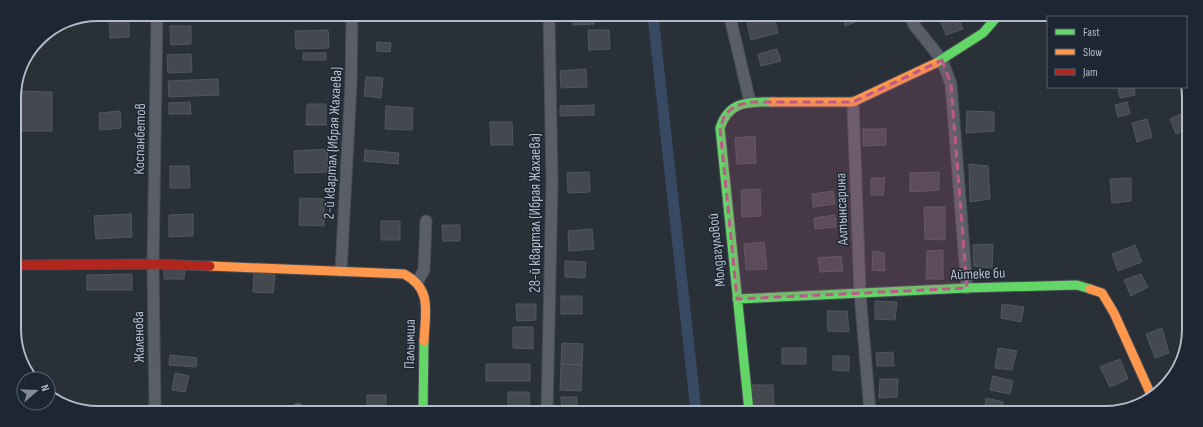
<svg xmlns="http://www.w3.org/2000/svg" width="1203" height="427" viewBox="0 0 1203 427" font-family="'Sofia Sans Condensed',sans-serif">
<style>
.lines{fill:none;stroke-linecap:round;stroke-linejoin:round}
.canal{stroke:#384963;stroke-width:11}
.building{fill:#444950;stroke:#52575f}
.street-casing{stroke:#484c53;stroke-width:13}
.fast-casing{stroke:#484c53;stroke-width:11}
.slow-casing{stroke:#484c53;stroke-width:11}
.jam-casing{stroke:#484c53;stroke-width:11}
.street{stroke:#5a5e66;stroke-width:11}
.fast{stroke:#63d668;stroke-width:9}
.slow{stroke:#ff974d;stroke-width:9}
.jam{stroke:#b3261e;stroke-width:9}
.marked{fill:#bc5a87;fill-opacity:0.2;stroke:#bc5a87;stroke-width:3;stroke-dasharray:8 5;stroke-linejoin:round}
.labels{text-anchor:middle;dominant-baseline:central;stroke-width:3;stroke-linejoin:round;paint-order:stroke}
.street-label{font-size:15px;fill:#b4bcc9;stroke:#1d2633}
.rim{fill:none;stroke:#b4bcc9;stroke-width:2}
</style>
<rect width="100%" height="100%" fill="#2a3038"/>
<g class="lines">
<path class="canal" d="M653,16L696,411"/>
</g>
<path class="building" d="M573,16H594V24L573,25Z
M109,17H129V37L110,38Z
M752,17H774L778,33L751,40L746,18Z
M844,17H869L845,26Z
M939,18H958L963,29L946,35Z
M170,26H191V44L171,45Z
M328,30L329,48L296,49L295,31Z
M588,30H609L610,49L589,50Z
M377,42L391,43L390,52L376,51Z
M777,49L781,61L761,66L758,54Z
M303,53H326V60H303Z
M191,54L192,72L168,73L167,55Z
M586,69L587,87L561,88L560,71Z
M366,77L383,78L381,98L364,96Z
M218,79L219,95L169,97L168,81Z
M1118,87H1134L1135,95L1120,98Z
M14,91L52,92V131H14Z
M190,102L191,114H169V103Z
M1127,102L1130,114L1118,117L1115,105Z
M307,104H326V125H306Z
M594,105V115L560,116V106Z
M386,106L413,108L412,130L385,129Z
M120,111L121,128L100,130L99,113Z
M967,111L994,112V131L966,133Z
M1183,113L1188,129L1176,134L1170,119Z
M1147,119L1152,137L1137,142L1132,123Z
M490,122H512L513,145H491Z
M863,129H886V145L863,146Z
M755,136L756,163L737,164L735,138Z
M327,149L328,172L295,173L294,151Z
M365,150L399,153L398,164L364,161Z
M969,164L988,166L990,199L970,202Z
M170,166H189L190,188H170Z
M589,172L590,192L568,193L567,173Z
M939,172V190L910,192V173Z
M871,178H885L883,195H871Z
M1131,178V201L1112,203L1110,179Z
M760,189L761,216L742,217L741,190Z
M833,191L835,204L813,207L812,194Z
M300,198L324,199V226L299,225Z
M924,207H945V240L925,239Z
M131,214L132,237L96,239L94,216Z
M193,214V236L169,237V215Z
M835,215L836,227L815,229L814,218Z
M381,221H400V240H381Z
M442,225H460V241H443Z
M592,229L594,249L569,251L568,231Z
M764,242L767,269L746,270L744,244Z
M993,244L992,268L974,266L973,245Z
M1135,245L1142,262L1118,271L1112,254Z
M943,250V279H926L927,251Z
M873,251L884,253L885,271L872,270Z
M841,256L843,271L820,272L818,258Z
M565,261L586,262L585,278L565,277Z
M164,269H185L184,279H164Z
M254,273L275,275L273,293L253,292Z
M132,274V290H87V275Z
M1141,274L1148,287L1131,296L1124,280Z
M561,296H582V314H561Z
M875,301L897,302L895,320L875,319Z
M516,304H536V320L517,321Z
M1002,304L1024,307L1021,322L1001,318Z
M827,311H847L849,332L828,331Z
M513,327H533V349L513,348Z
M1162,328L1169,353L1155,358L1146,334Z
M562,343L583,344L582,365L561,364Z
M782,348H806V364H782Z
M998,348L1017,351L1012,370L995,368Z
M893,352L894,366H877L876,353Z
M170,355L197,358L196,367L169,365Z
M833,356H849V371L833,370Z
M1120,359L1128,379L1110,387L1100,367Z
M486,364H530V381H486Z
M561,364L582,365L581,391L560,390Z
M175,373L189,376L185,392L172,390Z
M993,376L1013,381L1010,394L990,390Z
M1169,377L1161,389L1158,383Z
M880,379H898L897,397L879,398Z
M752,385H773L774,405L753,406Z
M508,392H529L530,408H508Z
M367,395H386V410H367Z
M561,397H577V411H562Z
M986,398L1003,402L1002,412H984Z
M1127,404L1128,406L1110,413L1109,410Z
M852,408V412H832L831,409Z"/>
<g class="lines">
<g class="street-casing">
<path id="street" d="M730,17L750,102
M911,17L914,25L942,60L951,84L967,288
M853,102L860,293L870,412
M341,271L351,84L352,15
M418,281L424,270L426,221
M155,409L153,264L157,14
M298,410V409
M547,411L552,183L549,16"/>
</g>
<g class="fast-casing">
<path id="fast" d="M936,63L983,33L996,18
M737,299L967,288L1077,285L1090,289
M423,410L424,341
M749,411L720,128C729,101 747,102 772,102"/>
</g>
<g class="slow-casing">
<path id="slow" d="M772,102H853L936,63
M210,266L404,274C433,289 425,313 424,341
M1090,289L1102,293L1114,313L1152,397"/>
</g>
<g class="jam-casing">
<path id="jam" d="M15,265L153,264L210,266"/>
</g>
<use href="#street" class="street"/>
<use href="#fast" class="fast"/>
<use href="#slow" class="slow"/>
<use href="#jam" class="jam"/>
</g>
<path class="marked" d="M942,60L951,84L967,288L737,299L720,128L725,114L735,106L750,102H853Z"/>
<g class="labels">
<g class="street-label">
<text transform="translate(140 139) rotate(-89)">Коспанбетов</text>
<text transform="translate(333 143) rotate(-87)">2-й квартал (Ибрая Жахаева)</text>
<text transform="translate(842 209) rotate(-92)">Алтынсарина</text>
<text transform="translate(535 213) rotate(-90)">28-й квартал (Ибрая Жахаева)</text>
<text transform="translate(717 250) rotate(-96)">Молдагуловой</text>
<text transform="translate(978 274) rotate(-2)">Айтеке би</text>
<text transform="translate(139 337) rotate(-91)">Жаленова</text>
<text transform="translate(410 344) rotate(-89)">Палымша</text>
</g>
</g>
<path d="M0 0H1203V427H0ZM98 21H1105A77 77 0 0 1 1182 98V329A77 77 0 0 1 1105 406H98A77 77 0 0 1 21 329V98A77 77 0 0 1 98 21Z" fill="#1d2633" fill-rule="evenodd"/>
<path class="rim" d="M98 21H1105A77 77 0 0 1 1182 98V329A77 77 0 0 1 1105 406H98A77 77 0 0 1 21 329V98A77 77 0 0 1 98 21Z"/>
<rect x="1047" y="16" width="140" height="72" fill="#1d2633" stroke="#59626f"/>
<rect x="1055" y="29" width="20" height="6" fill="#63d668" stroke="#59626f"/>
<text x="1083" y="36" font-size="12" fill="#b4bcc9">Fast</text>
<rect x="1055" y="49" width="20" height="6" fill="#ff974d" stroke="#59626f"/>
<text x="1083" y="56" font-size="12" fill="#b4bcc9">Slow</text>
<rect x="1055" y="69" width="20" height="6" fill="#b3261e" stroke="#59626f"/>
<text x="1083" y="76" font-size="12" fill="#b4bcc9">Jam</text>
<g transform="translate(36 391) rotate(71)"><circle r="19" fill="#1d2633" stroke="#59626f"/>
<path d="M0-3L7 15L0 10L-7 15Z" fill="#848b96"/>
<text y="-6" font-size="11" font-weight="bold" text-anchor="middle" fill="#b4bcc9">N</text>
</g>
</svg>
